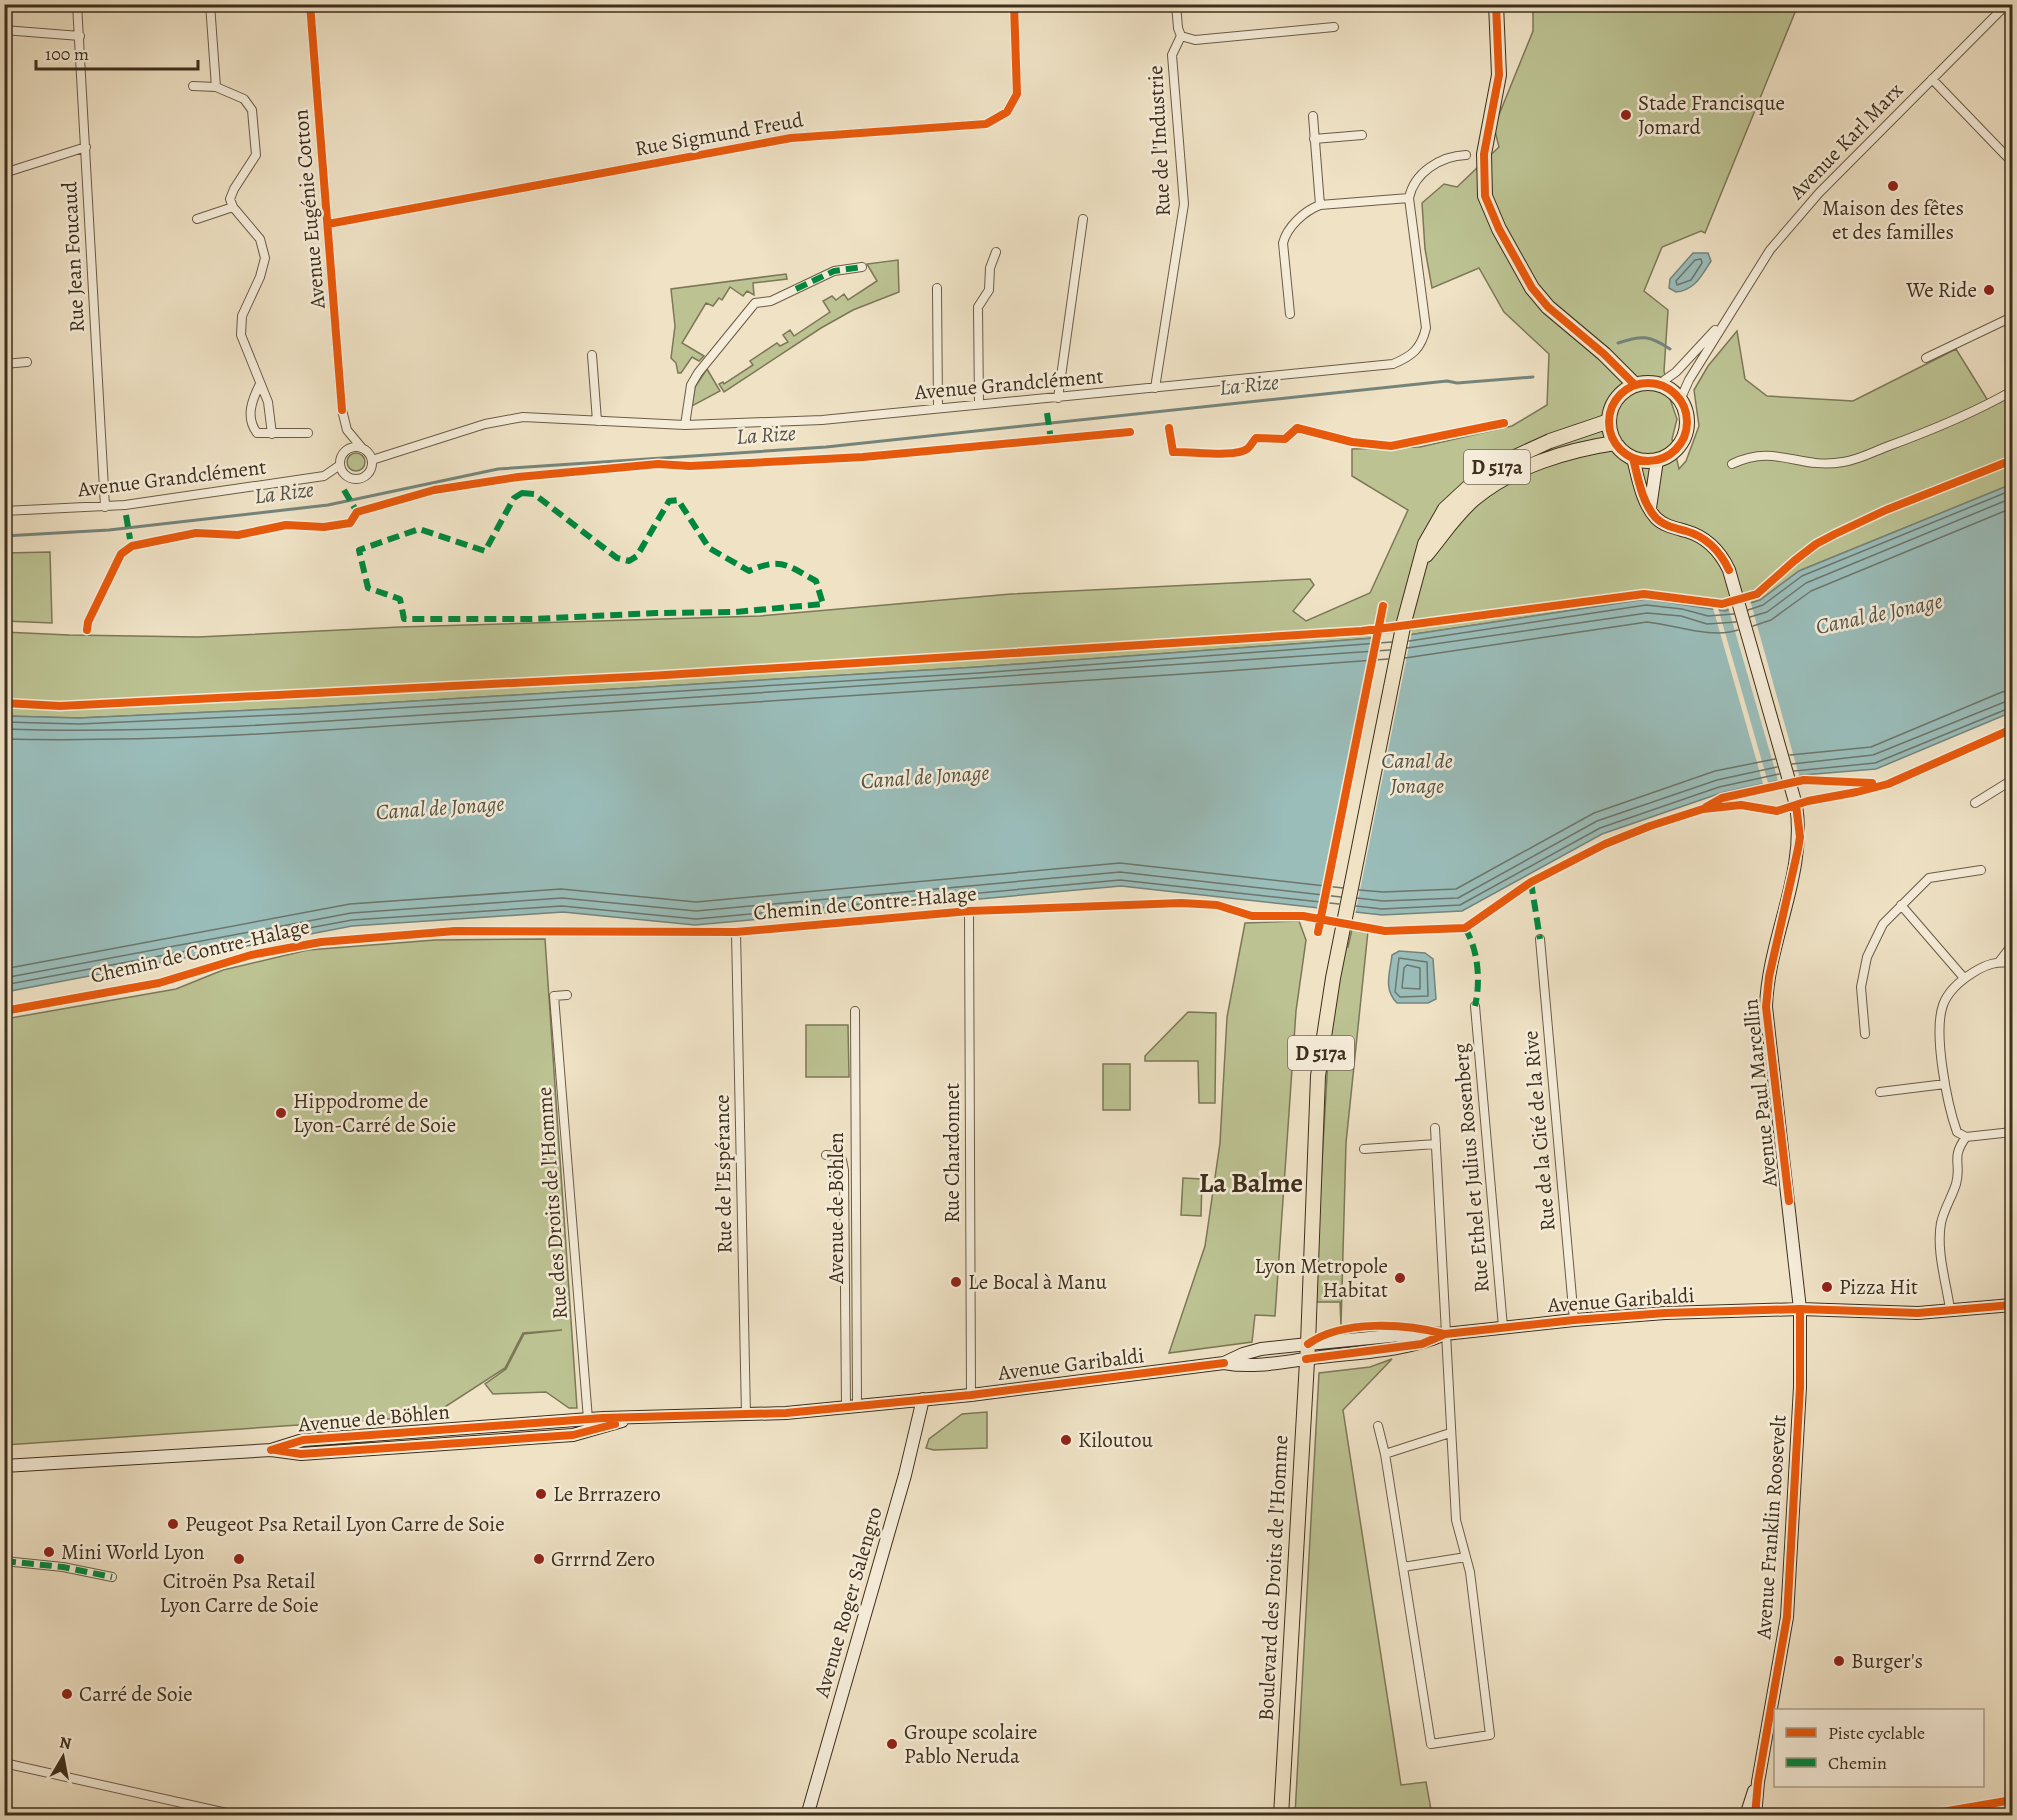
<svg xmlns="http://www.w3.org/2000/svg" width="2017" height="1820" viewBox="0 0 2017 1820" font-family="Alegreya,serif">
<style>
.green{fill:#bcc292;stroke:#7c7857;stroke-width:1.5}
.water{fill:#9abdba;stroke:#75847b;stroke-width:1.5}
.pier{fill:#efe2c5}
.lines{fill:none;stroke-linecap:round;stroke-linejoin:round}
.shore{stroke:#6c766b;stroke-width:1.5}
.stream{stroke:#75847b;stroke-width:3}
.street-casing{stroke:#6a5c46;stroke-width:10}
.secondary-casing{stroke:#3d2f1c;stroke-width:14}
.primary-casing{stroke:#3d2f1c;stroke-width:16}
.street{stroke:#f5ecd9;stroke-width:8}
.secondary{stroke:#f5ecd9;stroke-width:12}
.primary{stroke:#efe2c5;stroke-width:14}
.tram{stroke:#3d2f1c;stroke-width:1.5}
.quiet{stroke:#00873e;stroke-width:6;stroke-dasharray:12 6;stroke-linecap:butt}
.cycleway-casing{stroke:#f5ecd9;stroke-width:11}
.cycleway{stroke:#e8590c;stroke-width:8}
.poi-dot{fill:#8f2418;stroke:#f5ecd9;stroke-width:2}
.labels{text-anchor:middle;dominant-baseline:central;stroke-width:5;stroke-linejoin:round;paint-order:stroke}
.shield{fill:#f5ecd9;stroke:#746855;stroke-width:1.5}
.shield-label{font-size:20px;font-weight:bold;fill:#3d2f1c}
.poi-label{font-size:21px;fill:#3d2f1c;stroke:#f5ecd9;text-anchor:start}
.street-label{font-size:21px;fill:#3d2f1c;stroke:#f5ecd9}
.water-label{font-size:22px;font-style:italic;fill:#545244;stroke:#f5ecd9}
.district-label{font-size:27px;font-weight:bold;fill:#3d2f1c;stroke:#f5ecd9}
</style>
<rect width="100%" height="100%" fill="#efe2c5"/>
<filter id="stains"><feTurbulence type="fractalNoise" baseFrequency=".00333" numOctaves="4"/><feColorMatrix values="0 0 0 0 .2 0 0 0 0 .09 0 0 0 0 .02 0 0 0 .5 -.17"/></filter>
<radialGradient id="worn" r=".72"><stop offset=".6" stop-color="#630" stop-opacity="0"/><stop offset="1" stop-color="#630" stop-opacity=".3"/></radialGradient>
<path class="green" d="M1533,5H1798L1705,233L1701,231L1662,247L1644,291L1668,310L1664,371L1670,399L1677,419L1672,439L1679,469L1686,461L1699,426L1694,390L1708,366L1737,331L1745,379L1767,396L1853,401L1956,349L1990,404L2012,394V484L1799,571L1760,600L1725,611L1646,599L1402,636L978,667L300,708L79,718L5,716L4,632L69,635L198,637L400,627L760,616L1011,594L1310,579L1314,585L1293,611L1306,621L1370,593L1408,510L1352,476V449L1420,447L1512,426L1547,405L1549,354L1504,312L1479,268L1432,288L1425,249L1422,203L1444,184L1457,187L1499,147L1494,127L1533,31Z
M898,260L899,292L853,310L821,328L724,392L719,384L723,382L724,384L753,365L750,361L777,343L780,346L788,342L783,335L790,330L794,336L830,312L823,301L832,296L836,300L844,294L848,300L877,281L867,264Z
M786,274L787,279L753,283L754,295L747,291L743,296L730,287L722,300L719,298L713,306L706,303L682,343L704,356L699,361L692,357L681,373H678L676,363L671,358L675,326L671,289Z
M707,369L720,391L692,406L695,387Z
M347 462a9 9 0 1 1 18 0a9 9 0 1 1-18 0Z
M50,552L52,623L5,621V553Z
M1299,921L1306,940L1296,1011L1275,1316L1255,1315L1252,1342L1169,1353L1205,1246L1220,1143L1227,1017L1245,923Z
M1352,929L1368,931L1346,1143L1341,1326L1340,1302H1314L1329,1041L1344,947H1348Z
M545,939L577,1408H569L546,1392L493,1394L485,1384L506,1369L524,1334L562,1330L523,1333L505,1368L431,1416L5,1445V1019L176,989L223,970L308,950L435,940Z
M1188,1012L1216,1013L1215,1103H1199L1198,1061H1145V1056Z
M806,1025H848L849,1077H806Z
M1103,1064H1130V1110H1103Z
M1183,1178L1202,1179L1201,1216L1181,1215Z
M1392,1359L1343,1410L1401,1785L1426,1782L1432,1815H1295L1319,1373L1370,1367Z
M987,1412V1448L934,1450L926,1448L929,1439L962,1414Z"/>
<path class="water" d="M1693,253H1708L1711,261C1702,275 1695,290 1676,292L1669,288L1670,279Z
M2012,484V712L1876,769L1803,775L1721,793L1602,834L1462,911L1382,915L1121,886L695,925L563,912L352,926L5,992V716L79,718L300,708L978,667L1402,636L1646,599L1725,611L1760,600L1799,571Z
M1399,951L1425,953L1433,959L1436,999L1428,1003H1397C1383,989 1390,973 1392,955Z"/>
<path class="pier" d="M1750,600L1800,779L1779,784L1728,607Z
M1713,608H1718L1769,786L1764,787Z
M1412,631L1355,915L1318,911L1373,635Z"/>
<g class="lines">
<path class="shore" d="M1695,260L1701,259L1702,263L1691,280L1677,285L1676,281Z
M1748,610L1763,605L1802,576L2012,490
M1750,617L1767,612L1806,583L2012,498
M1753,626L1771,620L1811,591L2012,508
M1409,641L1646,605L1682,609L1708,616L1734,614
M1407,648L1647,613L1681,616L1707,624L1736,622
M1405,658L1647,622C1676,625 1711,639 1738,630
M4,722L79,724L300,714L979,673L1392,642
M4,729C176,735 349,719 520,709C810,692 1100,672 1390,650
M4,739C178,743 353,728 526,717C814,700 1101,681 1388,659
M1790,755L1871,747L2002,692L2012,690
M1792,764L1873,755L2012,699
M1794,771L1875,763L2012,707
M1359,890L1383,892L1456,889L1594,813L1715,771L1775,759
M1357,898L1383,901L1458,898L1597,821L1717,780L1777,767
M1356,906L1382,909L1460,905L1600,828L1719,787L1779,774
M1399,958L1427,962L1428,996L1400,997L1395,992Z
M1407,965L1420,968V989L1402,988L1404,968Z
M4,969L350,904L561,889L696,902L1120,863L1343,888
M4,978L351,913L562,898L696,911L1120,872L1341,897
M4,985L352,920L562,906L696,919L1120,880L1339,904"/>
<path class="stream" d="M1618,343C1642,335 1649,335 1670,349
M4,536L109,530L328,505L498,469L826,447L1447,381L1457,383L1533,377"/>
<g class="street-casing">
<path id="street" d="M77,4L105,507
M210,4L216,87L244,99L252,110L256,155L234,189L230,199L233,207L260,239L265,258L260,277L242,316L241,335L268,402L272,434
M310,4L342,410L347,430L362,448
M1176,4L1178,28L1181,36
M4,30L80,36
M1181,36L1195,40L1334,27
M1932,79L2012,162
M193,86L216,87
M1313,116L1320,205
M1314,139L1362,135
M4,173L86,147
M197,219L233,207
M328,224L791,138L986,124L1007,112L1017,94L1014,4
M937,288L938,408
M1290,314L1283,243C1287,227 1304,211 1320,205L1409,198
M592,355L597,421
M1926,358L2012,317
M4,364L27,362
M260,384C252,400 245,417 257,433H308
M1659,384L1676,372L1715,330
M1155,388L1184,204L1172,55L1181,36
M1058,398L1083,219
M1680,400L1689,380L1770,250L1819,193L2007,4
M979,404L978,307L989,290L990,268L996,252
M685,425L691,385L698,373L755,303L771,301L834,271L862,267
M340 463a16 16 0 1 1 32 0a16 16 0 1 1-32 0Z
M372,460L485,424L523,417L685,425L822,420L1393,364C1412,356 1421,349 1426,328L1409,198C1414,173 1440,156 1466,155
M1732,464C1777,443 1798,470 1843,462C1858,460 1873,452 1886,447C1930,431 1972,414 2012,391
M4,511L125,505L324,476L340,465
M1975,803L2012,780
M1901,905L1964,978
M969,911L971,1395
M736,932L746,1415
M1540,939L1574,1320
M1999,962L2012,945
M2012,963C1997,961 1987,964 1974,972C1961,980 1948,991 1943,1005C1933,1033 1947,1104 1957,1132L1966,1137L2012,1132
M567,995L554,996L588,1419
M1475,1006L1503,1327
M855,1011L857,1405
M1865,1034L1861,987L1867,957L1883,924L1929,878L1981,870
M1880,1092L1945,1084
M1435,1128L1456,1520L1470,1572L1490,1735L1431,1744L1385,1454L1450,1433
M1364,1149L1436,1144
M826,1155L838,1156L842,1160L844,1170L846,1406
M1950,1309C1946,1282 1936,1250 1941,1223C1944,1209 1952,1197 1956,1184C1962,1163 1950,1159 1966,1137
M1378,1426L1385,1454
M4,1561L63,1567L112,1577
M1403,1567L1466,1557
M4,1763L240,1816"/>
</g>
<g class="secondary-casing">
<path id="secondary" d="M1633,458C1638,478 1642,503 1656,518C1664,526 1675,528 1686,531C1707,537 1720,551 1729,570L1796,805C1807,873 1768,939 1766,1007L1800,1309V1387L1787,1617L1758,1782L1755,1816
M1650,508L1657,460
M1224,1363L1243,1354L1261,1349L1308,1344L1421,1333L1445,1334L1574,1320L1665,1313L1800,1309L1918,1313L2012,1305
M271,1450L303,1440L603,1418L786,1413L971,1395L1224,1363C1252,1368 1277,1363 1306,1359C1353,1352 1401,1353 1445,1334
M4,1466L271,1450L301,1454L573,1435L622,1421
M807,1816L905,1475L923,1399
M1746,1816L1754,1791"/>
</g>
<g class="primary-casing">
<path id="primary" d="M1496,4L1499,75L1484,154L1485,196L1499,229L1532,288L1548,307L1604,354L1635,385
M1609 422a39 39 0 1 1 78 0a39 39 0 1 1-78 0Z
M1426,555C1442,536 1455,515 1474,499C1512,467 1567,450 1615,443
M1281,1816L1308,1344L1318,1076L1333,978L1404,622L1425,544L1445,509L1472,484L1504,462L1550,441L1609,421"/>
</g>
<use href="#street" class="street"/>
<use href="#secondary" class="secondary"/>
<use href="#primary" class="primary"/>
<path class="tram" d="M1969,1816L2012,1808"/>
<path class="quiet" d="M796,289L834,271L862,267
M1047,413L1051,440
M344,490L357,512
M522,493L534,494L617,558L629,561L637,556L669,501L678,500L709,548L749,571C781,557 787,565 816,581L823,604L735,612L656,613L533,619H404L400,599L368,588L359,550L419,529L485,551L514,498Z
M126,515L130,539
M1531,882L1540,939
M1465,928C1478,949 1481,981 1475,1006
M4,1561L63,1567L112,1577"/>
<g class="cycleway-casing">
<path id="cycleway" d="M310,4L342,410
M1496,4L1499,75L1484,154L1485,196L1499,229L1532,288L1548,307L1604,354L1635,385
M328,224L791,138L986,124L1007,112L1017,94L1014,4
M1609 422a39 39 0 1 1 78 0a39 39 0 1 1-78 0Z
M1169,428L1173,452C1190,451 1235,458 1247,449C1250,447 1253,441 1256,438L1285,439L1297,428L1352,442L1391,446L1504,423
M1633,458C1638,478 1642,503 1656,518C1664,526 1675,528 1686,531C1707,537 1720,551 1729,570
M87,630L88,622L121,554L132,546L196,533L238,535L286,525L324,527L350,523L357,512L434,490L518,477L658,464L690,466L863,457L1130,432
M4,703L60,706L650,676L1362,631L1644,594L1722,604L1757,594L1794,561L1816,544L1835,534L1886,510L2012,460
M1706,807L1722,798L1804,780L1872,783
M1318,932L1383,606
M4,1011L159,983L251,955L321,942L455,931L736,932L969,911L1181,903L1217,905L1252,916H1303L1385,931L1465,928L1531,882L1605,844L1650,826L1703,809L1741,805L1777,811L1808,801L1857,792L1888,784L2012,729
M1789,1201L1766,1007L1769,977L1798,849L1800,837L1796,805
M1308,1344C1343,1319 1406,1324 1445,1334
M1306,1359L1422,1344L1445,1334L1574,1320L1665,1313L1800,1309L1918,1313L2012,1305
M271,1450L303,1440L603,1418L786,1413L971,1395L1224,1363
M276,1450L301,1454L573,1435L615,1424
M1755,1816L1758,1782L1787,1617L1800,1387V1309
M1919,1816L2012,1800"/>
</g>
<use href="#cycleway" class="cycleway"/>
</g>
<g class="poi-dot">
<circle cx="1626" cy="115" r="6"/>
<circle cx="1893" cy="186" r="6"/>
<circle cx="1989" cy="290" r="6"/>
<circle cx="281" cy="1113" r="6"/>
<circle cx="1400" cy="1278" r="6"/>
<circle cx="956" cy="1282" r="6"/>
<circle cx="1827" cy="1287" r="6"/>
<circle cx="1066" cy="1440" r="6"/>
<circle cx="541" cy="1494" r="6"/>
<circle cx="173" cy="1524" r="6"/>
<circle cx="49" cy="1552" r="6"/>
<circle cx="239" cy="1559" r="6"/>
<circle cx="539" cy="1559" r="6"/>
<circle cx="1839" cy="1661" r="6"/>
<circle cx="67" cy="1694" r="6"/>
<circle cx="892" cy="1744" r="6"/>
</g>
<g class="labels">
<g class="shield">
<rect x="1464" y="450" width="66" height="34" rx="4.5"/>
<rect x="1288" y="1036" width="66" height="34" rx="4.5"/>
</g>
<g class="shield-label">
<text x="1497" y="467">D 517a</text>
<text x="1321" y="1053">D 517a</text>
</g>
<g class="poi-label">
<text x="1638" y="103">Stade Francisque<tspan x="1638" dy="24">Jomard</tspan></text>
<text x="1893" y="208" text-anchor="middle">Maison des fêtes<tspan x="1893" dy="24">et des familles</tspan></text>
<text x="1977" y="290" text-anchor="end">We Ride</text>
<text x="293" y="1101">Hippodrome de<tspan x="293" dy="24">Lyon-Carré de Soie</tspan></text>
<text x="1388" y="1266" text-anchor="end">Lyon Metropole<tspan x="1388" dy="24">Habitat</tspan></text>
<text x="968" y="1282">Le Bocal à Manu</text>
<text x="1839" y="1287">Pizza Hit</text>
<text x="1078" y="1440">Kiloutou</text>
<text x="553" y="1494">Le Brrrazero</text>
<text x="185" y="1524">Peugeot Psa Retail Lyon Carre de Soie</text>
<text x="61" y="1552">Mini World Lyon</text>
<text x="551" y="1559">Grrrnd Zero</text>
<text x="239" y="1581" text-anchor="middle">Citroën Psa Retail<tspan x="239" dy="24">Lyon Carre de Soie</tspan></text>
<text x="1851" y="1661">Burger's</text>
<text x="79" y="1694">Carré de Soie</text>
<text x="904" y="1732">Groupe scolaire<tspan x="904" dy="24">Pablo Neruda</tspan></text>
</g>
<g class="street-label">
<text transform="translate(719 134) rotate(-10)">Rue Sigmund Freud</text>
<text transform="translate(1159 141) rotate(-93)">Rue de l'Industrie</text>
<text transform="translate(1846 141) rotate(-46)">Avenue Karl Marx</text>
<text transform="translate(309 209) rotate(-95)">Avenue Eugénie Cotton</text>
<text transform="translate(73 257) rotate(-93)">Rue Jean Foucaud</text>
<text transform="translate(1009 384) rotate(-5)">Avenue Grandclément</text>
<text transform="translate(172 478) rotate(-7)">Avenue Grandclément</text>
<text transform="translate(865 903) rotate(-5)">Chemin de Contre-Halage</text>
<text transform="translate(200 951) rotate(-13)">Chemin de Contre-Halage</text>
<text transform="translate(1760 1093) rotate(-96)">Avenue Paul Marcellin</text>
<text transform="translate(1539 1131) rotate(-95)">Rue de la Cité de la Rive</text>
<text transform="translate(952 1153) rotate(-90)">Rue Chardonnet</text>
<text transform="translate(1471 1168) rotate(-95)">Rue Ethel et Julius Rosenberg</text>
<text transform="translate(723 1174) rotate(-91)">Rue de l'Espérance</text>
<text transform="translate(552 1203) rotate(-94)">Rue des Droits de l'Homme</text>
<text transform="translate(836 1208) rotate(-90)">Avenue de Böhlen</text>
<text transform="translate(1621 1300) rotate(-4)">Avenue Garibaldi</text>
<text transform="translate(1071 1364) rotate(-7)">Avenue Garibaldi</text>
<text transform="translate(374 1418) rotate(-5)">Avenue de Böhlen</text>
<text transform="translate(1771 1527) rotate(-86)">Avenue Franklin Roosevelt</text>
<text transform="translate(1273 1578) rotate(-87)">Boulevard des Droits de l'Homme</text>
<text transform="translate(848 1602) rotate(-74)">Avenue Roger Salengro</text>
</g>
<g class="water-label">
<text transform="translate(1249 385) rotate(-6)">La Rize</text>
<text transform="translate(766 435) rotate(-4)">La Rize</text>
<text transform="translate(284 493) rotate(-7)">La Rize</text>
<text transform="translate(1879 614) rotate(-12)">Canal de Jonage</text>
<text x="1417" y="761">Canal de<tspan x="1417" dy="25">Jonage</tspan></text>
<text transform="translate(925 777) rotate(-4)">Canal de Jonage</text>
<text transform="translate(440 808) rotate(-4)">Canal de Jonage</text>
</g>
<g class="district-label">
<text x="1251" y="1183">La Balme</text>
</g>
</g>
<rect width="2017" height="1820" fill="none" stroke="#efe2c5" stroke-width="24"/>
<rect x="6" y="6" width="2005" height="1808" fill="none" stroke="#3d2f1c" stroke-width="3"/>
<rect x="12" y="12" width="1993" height="1796" fill="none" stroke="#3d2f1c" stroke-width="1.5"/>
<rect x="1774" y="1709" width="210" height="78" fill="#f5ecd9" stroke="#aba08d" stroke-width="1.5"/>
<rect x="1786" y="1728" width="30" height="9" fill="#e8590c" stroke="#aba08d" stroke-width="1.5"/>
<text x="1828" y="1739" font-size="18" fill="#3d2f1c">Piste cyclable</text>
<rect x="1786" y="1758" width="30" height="9" fill="#00873e" stroke="#aba08d" stroke-width="1.5"/>
<text x="1828" y="1769" font-size="18" fill="#3d2f1c">Chemin</text>
<g transform="translate(63 1757) rotate(10)" stroke="#f5ecd9" stroke-width="4.5" paint-order="stroke">
<path d="M0-4.5L10 22L0 15L-10 22Z" fill="#3d2f1c"/>
<text y="-9" font-size="16" font-weight="bold" text-anchor="middle" fill="#3d2f1c">N</text>
</g>
<path d="M36 60v9h162v-9" fill="none" stroke="#3d2f1c" stroke-width="3"/>
<text x="45" y="60" font-size="18" fill="#3d2f1c" stroke="#f5ecd9" stroke-width="4.5" paint-order="stroke">100 m</text>
<rect width="100%" height="100%" filter="url(#stains)"/>
<rect width="100%" height="100%" fill="url(#worn)"/>
</svg>
